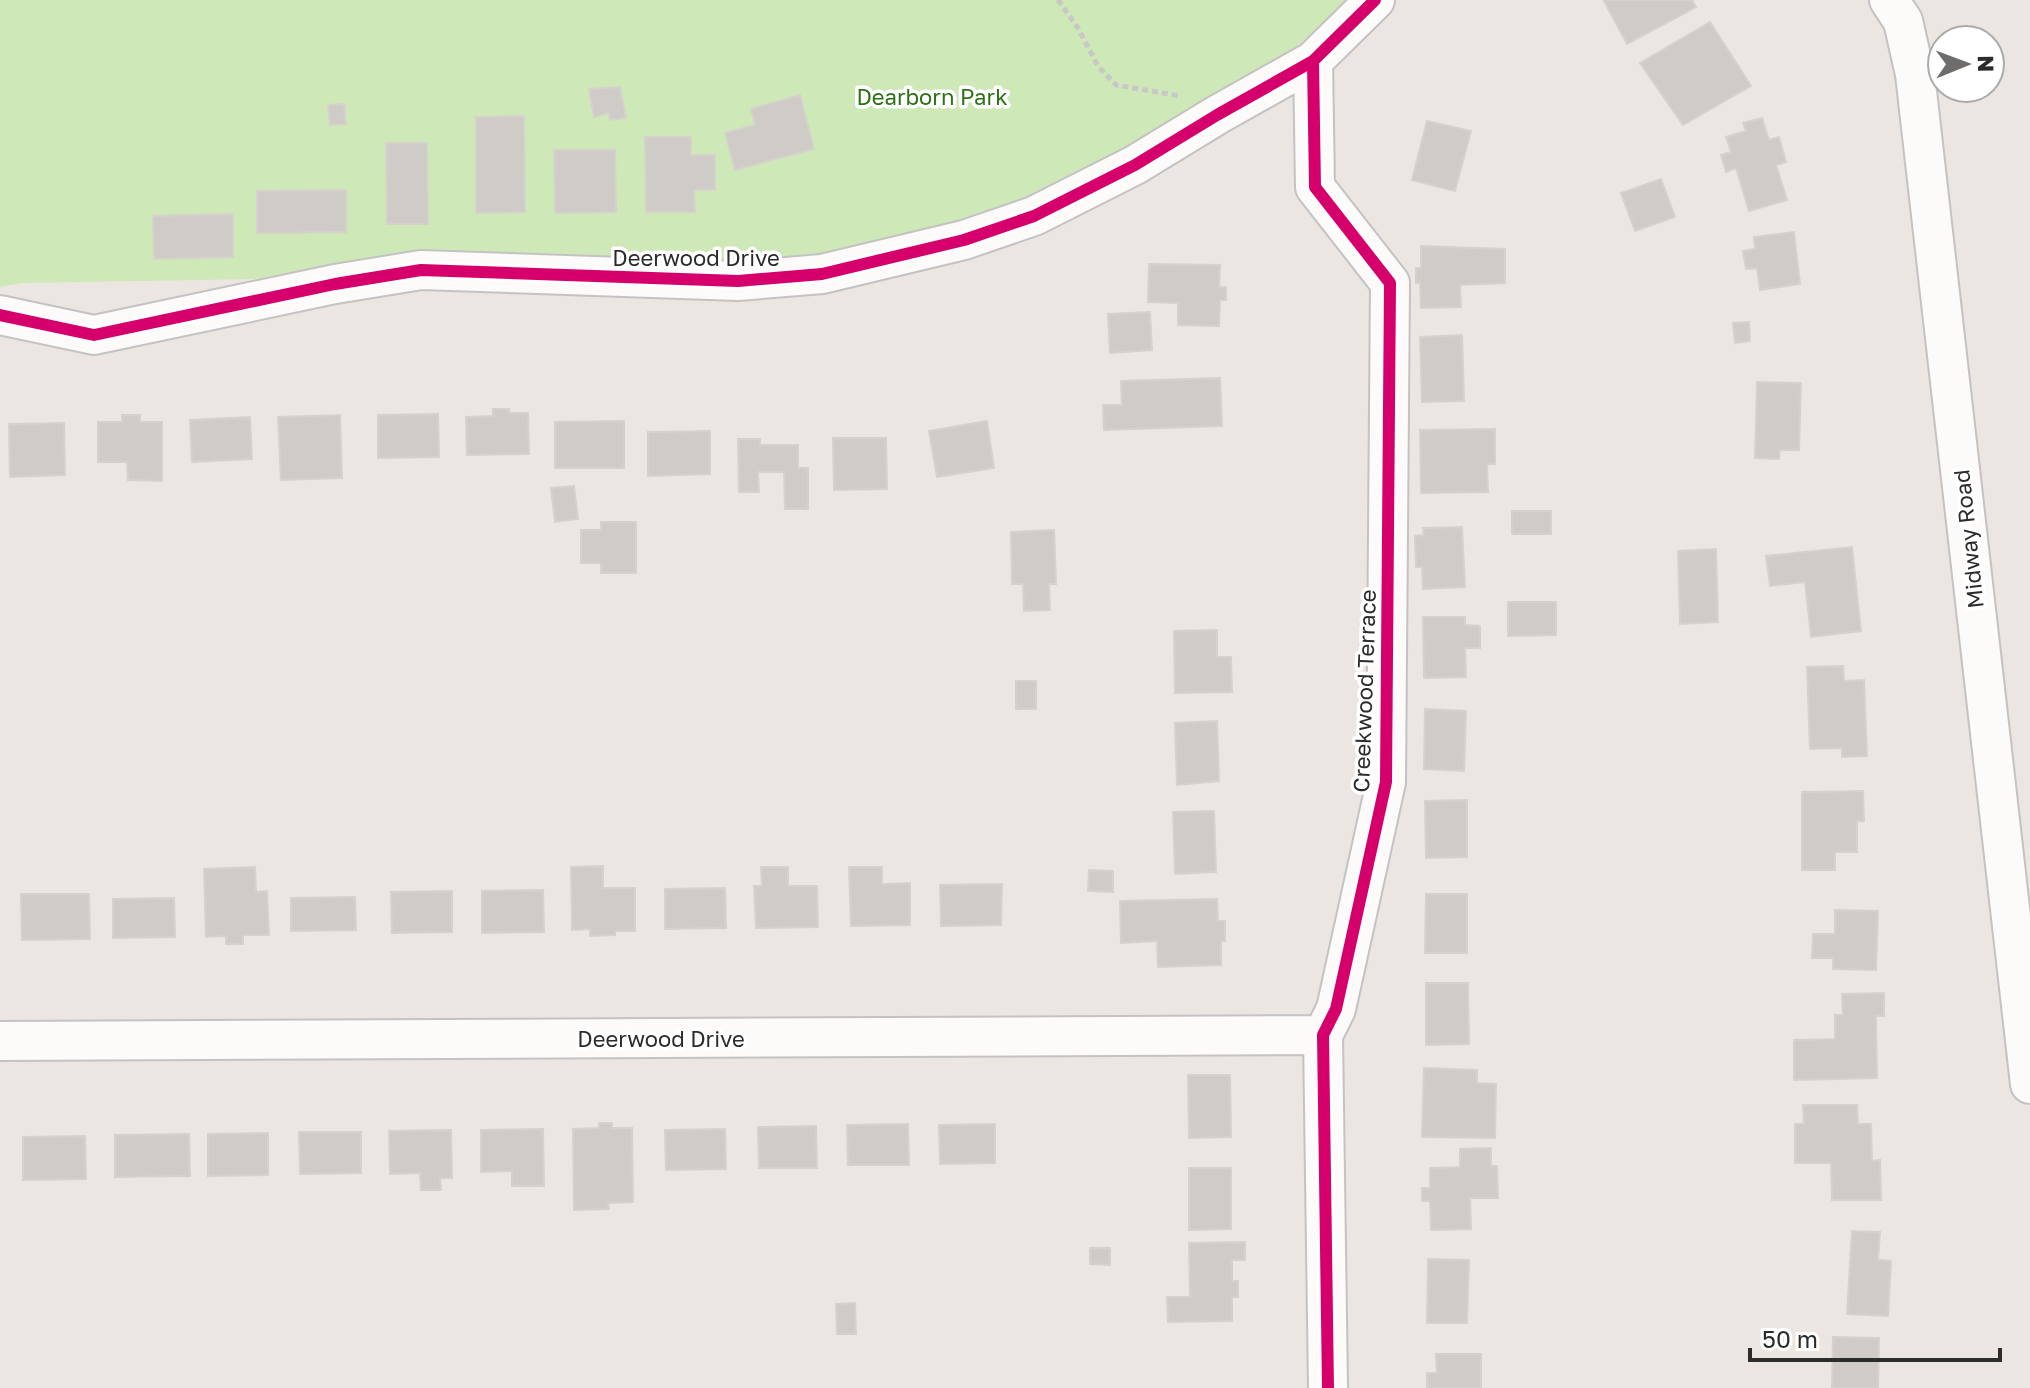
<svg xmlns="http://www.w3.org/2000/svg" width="2030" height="1388" viewBox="0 0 2030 1388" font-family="'Golos Text',sans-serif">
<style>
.green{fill:#cfe8b7}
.building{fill:#cfccc8;stroke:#d5d2cd;stroke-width:2}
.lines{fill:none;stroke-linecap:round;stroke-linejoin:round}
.minor-casing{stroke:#c4c2c3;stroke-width:42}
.path{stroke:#c8c8c7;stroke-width:5;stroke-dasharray:6 4;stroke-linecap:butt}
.minor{stroke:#fcfbfa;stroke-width:38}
.cycleway-casing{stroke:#fff;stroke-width:17}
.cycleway{stroke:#d6006c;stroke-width:12}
.labels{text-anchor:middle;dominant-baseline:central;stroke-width:7;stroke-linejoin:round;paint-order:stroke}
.park-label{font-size:22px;fill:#2e7014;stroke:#fff}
.street-label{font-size:22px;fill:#2c2c2c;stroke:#fff}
</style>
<rect width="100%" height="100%" fill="#ebe6e1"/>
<path class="green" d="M0,0H1352L1133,182L837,282L476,275L22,283L0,287Z"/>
<path class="building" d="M1606,0H1692L1696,7L1627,44L1604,1Z
M1710,22L1751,86L1683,125L1640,63Z
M620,87L626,118L610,120L609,113L594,117L589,89Z
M800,95L814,149L735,170L725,133L755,125L751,109Z
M344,104L346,124L330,125L328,105Z
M524,116L525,212L476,213V117Z
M1762,118L1769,140L1779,137L1786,162L1776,165L1787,200L1749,211L1736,168L1726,172L1721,155L1731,152L1726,137L1746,131L1743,123Z
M1427,121L1471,131L1455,191L1412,180Z
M645,137H691V155H715V190H694L695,212H646Z
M386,143H427L428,224H387Z
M554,150H615L616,212L555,213Z
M1661,179L1675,217L1635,231L1621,193Z
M346,190V232L257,233V191Z
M233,214V257L154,259L153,216Z
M1794,232L1800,284L1760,290L1757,268L1746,269L1743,251L1755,249L1754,237Z
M1421,246L1505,249V283L1460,285L1461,307L1421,308L1420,283H1416V268H1421Z
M1149,264L1220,265L1219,287H1226V300H1220L1219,326L1178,325V303L1148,302Z
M1150,312L1152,350L1110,353L1108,314Z
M1749,322L1750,341L1735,343L1733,323Z
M1462,335L1464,401L1422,402L1420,337Z
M1220,378L1222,426L1104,430L1103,405H1122L1121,381Z
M1757,382L1801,383L1799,450H1780L1779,459L1755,458Z
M493,409H509V413H528L529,454L467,455L466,417L493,416Z
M438,414L439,457L378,458V415Z
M122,415H140V422H162V481L128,480L127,462H98V422H122Z
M340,415L342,478L281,480L278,417Z
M250,417L252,459L192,462L190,420Z
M624,421V468H555V422Z
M987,421L994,468L937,477L929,431Z
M64,423L65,475L10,477L9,424Z
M1495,429V464H1487L1488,492L1421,493L1420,430Z
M710,431V474L648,476V432Z
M833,438H886L887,489L834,490Z
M738,439H760V445H798V468H808V509H785L784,472H758L759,492H739Z
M574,486L578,519L555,522L551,488Z
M1512,511H1551V534H1512Z
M601,522H636V573H601V563H581V530H601Z
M1462,527L1465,587L1423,589L1422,567H1416L1415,536L1424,535L1423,528Z
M1054,530L1056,584H1049L1050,610L1024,611L1023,584H1012L1011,532Z
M1852,547L1861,631L1811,637L1805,582L1770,586L1766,556Z
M1716,549L1718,622L1680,624L1678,551Z
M1508,602H1556V635L1508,636Z
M1423,617H1465V625L1480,626V648H1465L1466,677L1424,678Z
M1217,630V657H1231L1232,692L1175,693L1174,631Z
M1843,666L1844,681L1864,680L1867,756L1842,757V748L1810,749L1807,667Z
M1016,681H1036V709H1016Z
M1425,709L1466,711L1464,771L1424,769Z
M1217,721L1219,781L1177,785L1175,723Z
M1863,791L1864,821H1857V852H1835V870H1802V792Z
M1467,800V857L1426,858L1425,801Z
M1214,811L1216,872L1175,874L1173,812Z
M603,866V888H635V931H615V935L590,936V929L572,930L571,867Z
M255,867L256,892L267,891L269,935H243V944H226V936L206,937L204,869Z
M761,867H788V886H817L818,927L756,928L754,886H762Z
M849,867H882V884L910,883V925L851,926Z
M1089,870L1113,871V892L1088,891Z
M1002,884L1001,925L941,926L940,885Z
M725,888L726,928L665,929V889Z
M543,890L544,932L482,933V891Z
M452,891V932L392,933L391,892Z
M21,894H89L90,939L22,940Z
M1426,894H1467V953H1425Z
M355,897L356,930L291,931V898Z
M174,898L175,937L113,938V899Z
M1217,899L1218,921H1225V941H1221V965L1158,967L1157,941L1121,943L1120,901Z
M1835,910L1878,911L1876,970L1833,969V958H1812L1813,934H1835Z
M1426,983H1468L1469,1044L1426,1045Z
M1884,993V1016H1876L1877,1078L1794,1080V1040L1835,1039V1015H1843L1842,994Z
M1424,1068L1477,1070V1083L1496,1084L1495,1138L1422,1137Z
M1188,1075H1230L1231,1137L1189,1138Z
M1803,1105H1857L1858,1124H1871L1872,1161L1880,1160L1881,1200H1832L1831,1163H1795V1124H1804Z
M599,1123H612V1128H632L633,1202L608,1203L609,1209L574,1210L573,1129L599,1128Z
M908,1124L909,1165H848L847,1125Z
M995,1124V1163L940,1164L939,1125Z
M816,1126L817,1168H759L758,1127Z
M543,1129L544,1186H512V1171L481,1172V1130Z
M725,1129L726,1169L666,1170L665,1130Z
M451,1130L452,1178H440L441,1190H421L420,1173L390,1174L389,1131Z
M299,1132H361V1173L300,1174Z
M268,1133V1175L208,1176V1134Z
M189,1134L190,1176L115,1177V1135Z
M85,1136L86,1179L23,1180V1137Z
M1491,1148V1166H1497L1498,1198H1470L1471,1229L1431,1230L1430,1201H1422V1188H1430V1168L1460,1167V1149Z
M1189,1168H1231V1229L1189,1230Z
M1852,1231L1880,1232L1878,1260L1891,1261L1888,1316L1847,1314Z
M1245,1242V1260H1232V1281H1238V1297H1232V1321L1168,1322L1167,1297H1190L1189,1243Z
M1090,1248H1110V1265L1090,1264Z
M1428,1259L1469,1260L1467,1323H1427Z
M855,1303L856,1334H837L836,1304Z
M1833,1337L1879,1338L1878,1388H1832Z
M1436,1354H1481V1388H1427V1373H1437Z"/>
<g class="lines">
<g class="minor-casing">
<path id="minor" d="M1889,0L1903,21L1915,74L2030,1084
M1313,61L1315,187L1390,283L1386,782L1336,1009L1323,1035L1328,1388
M0,315L94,335L335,284L421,270L738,281L822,274L964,240L1034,216L1135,165L1217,115L1313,61L1375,0
M0,1041L1323,1035"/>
</g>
<path class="path" d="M1058,0L1078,28L1098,66L1116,85L1180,96"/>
<use href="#minor" class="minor"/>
<g class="cycleway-casing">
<path id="cycleway" d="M1313,61L1315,187L1390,283L1386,782L1336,1009L1323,1035L1328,1388
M0,315L94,335L335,284L421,270L738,281L822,274L964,240L1034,216L1135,165L1217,115L1313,61L1375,0"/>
</g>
<use href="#cycleway" class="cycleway"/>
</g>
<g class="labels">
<g class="park-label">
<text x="932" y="96">Dearborn Park</text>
</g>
<g class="street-label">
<text x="696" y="257">Deerwood Drive</text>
<text transform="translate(1968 539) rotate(-96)">Midway Road</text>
<text transform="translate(1364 691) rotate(-88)">Creekwood Terrace</text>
<text x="661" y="1038">Deerwood Drive</text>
</g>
</g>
<g transform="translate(1966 64) rotate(89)"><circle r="38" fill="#ffffff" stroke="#ababab" stroke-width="2"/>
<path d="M0-6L14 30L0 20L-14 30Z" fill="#6f6d6b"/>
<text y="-12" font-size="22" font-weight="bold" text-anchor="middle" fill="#2c2c2c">N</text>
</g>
<path d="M1750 1348v12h250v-12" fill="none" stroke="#2c2c2c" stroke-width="4"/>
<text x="1762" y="1348" font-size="24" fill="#2c2c2c" stroke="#ffffff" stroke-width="6" paint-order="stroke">50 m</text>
</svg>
